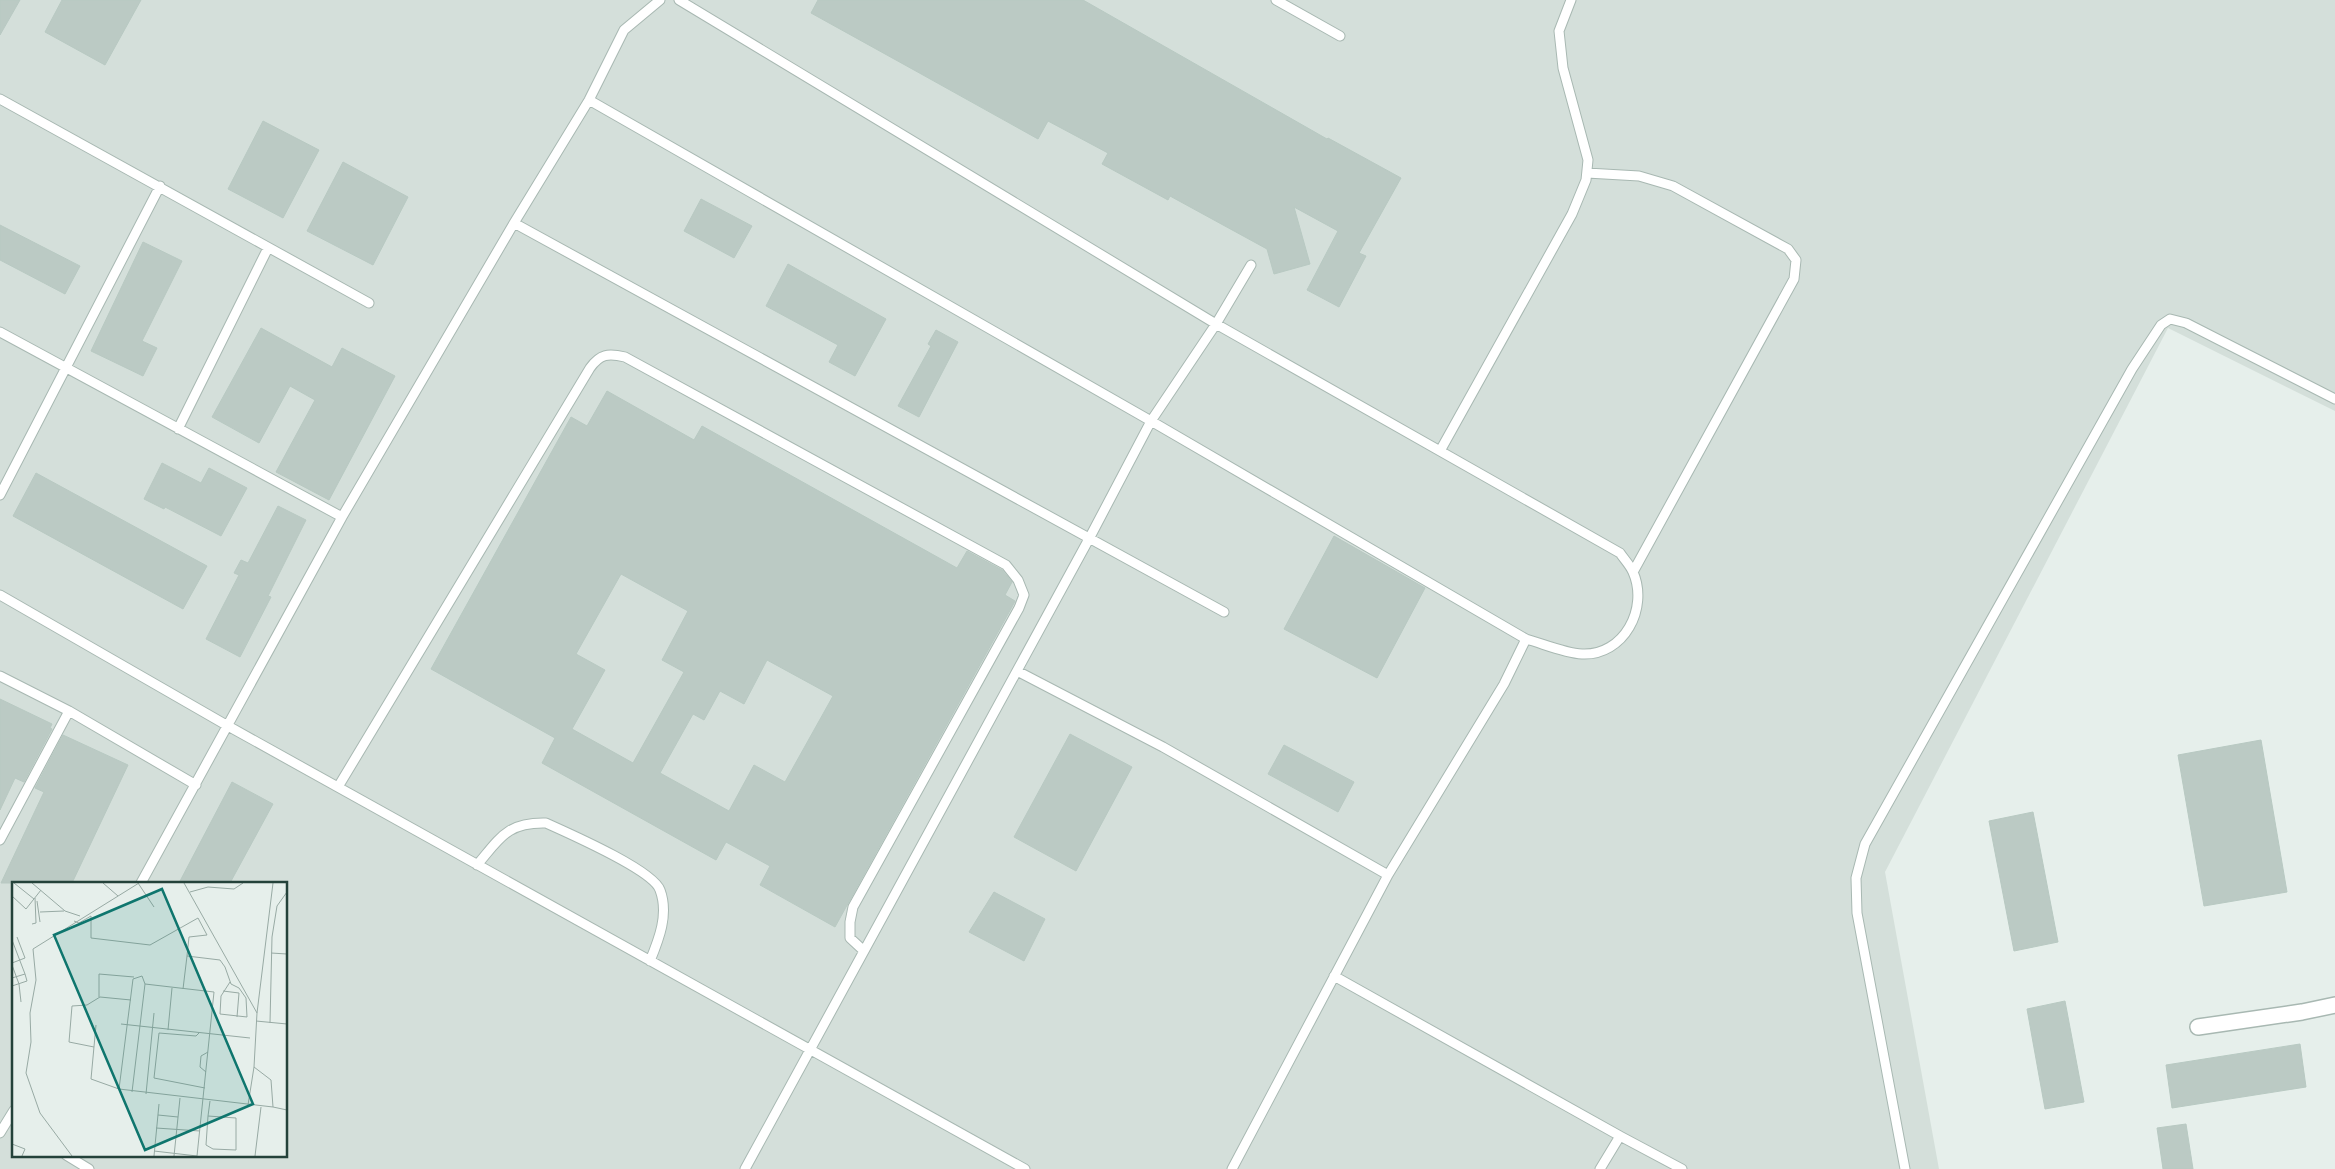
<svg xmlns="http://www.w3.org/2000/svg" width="2335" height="1169" viewBox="0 0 2335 1169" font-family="Rubik,sans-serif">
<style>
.built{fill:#d4dfda;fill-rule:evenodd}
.building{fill:#bbcac4;stroke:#b8c9c2;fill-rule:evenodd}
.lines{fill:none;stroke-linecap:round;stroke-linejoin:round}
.service-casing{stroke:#a8b8b2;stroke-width:11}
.minor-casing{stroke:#a8b8b2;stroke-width:18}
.service{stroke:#fff;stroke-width:9}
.minor{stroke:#fff;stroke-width:15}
.inset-road{fill:none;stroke:#98aaa4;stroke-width:1}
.view{fill:#0f766e;fill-opacity:0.15;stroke:#0f766e;stroke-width:2.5}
.inset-edge{fill:none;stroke:#24423a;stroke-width:2.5}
</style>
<rect width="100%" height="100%" fill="#e6efeb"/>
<path class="built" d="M0,0H2335V411L2168,328L1885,872L1939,1169H0ZM14,883H286V1155H14Z"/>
<path class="building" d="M0,0H20L0,35Z
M62,0H141L105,65L45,32Z
M818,0H1083L1327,139L1328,138L1401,178L1359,253L1366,256L1339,307L1307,290L1338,231L1294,207L1310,264L1274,274L1267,249L1170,196L1168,200L1102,164L1108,153L1048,121L1038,139L914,70L811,13Z
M263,121L319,150L283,218L228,189Z
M343,162L408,197L373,265L307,231Z
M701,199L752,226L734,258L684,231Z
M0,225L80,266L65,294L0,260Z
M143,242L182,261L142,341L157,348L143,376L91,351Z
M788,264L886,319L855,376L829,362L838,345L766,306Z
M261,328L332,367L342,348L395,376L329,500L276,472L315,400L290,386L259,443L212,417Z
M936,330L958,342L919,417L898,406L931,346L928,344Z
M607,391L694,440L702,426L957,568L967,551L1002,570L1012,582L1005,595L1015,601L1013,605L835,927L760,885L770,866L726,842L716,860L542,763L555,738L431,669L571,417L587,426ZM621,574L688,611L662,660L684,672L633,763L572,729L605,670L576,654ZM767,660L833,696L785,782L754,765L729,811L660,773L693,714L704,720L720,691L744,704Z
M162,463L201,483L209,468L247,488L221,536L165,507L164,509L144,499Z
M36,473L207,566L183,609L13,516Z
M278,506L306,520L268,596L271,597L240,657L206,639L239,575L234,573L241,560L248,563Z
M1334,536L1425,588L1377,678L1284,629Z
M0,699L52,724L50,728L52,729L24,782L15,778L0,810Z
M1070,734L1132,767L1076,871L1014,837Z
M63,735L128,765L72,883H1L44,792L35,788Z
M2261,740L2287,892L2204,906L2178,755Z
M1284,745L1354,782L1338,812L1268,774Z
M232,782L273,804L230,883H179Z
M2033,812L2058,942L2014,951L1989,821Z
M994,892L1045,919L1024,961L969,932Z
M2065,1001L2084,1102L2045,1109L2027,1009Z
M2300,1044L2306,1087L2172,1108L2166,1065Z
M2186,1124L2193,1169H2163L2157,1128Z"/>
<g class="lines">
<g class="service-casing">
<path id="service" d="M679,0L1216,324L1620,553C1624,559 1630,565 1633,572C1649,608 1624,656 1582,654C1564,653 1544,644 1526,639
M1276,0L1340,36
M0,99L369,303
M589,100L1151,421L1526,639L1504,684L1388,875L1232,1169
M1587,173L1639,176L1673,186L1788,249L1796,260L1794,279L1633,572
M514,223L1224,612
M0,332L342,517
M178,429L268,248
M1440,451L1572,214L1586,180L1588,160L1563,68L1559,31L1571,0
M0,495L160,186
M0,595L228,726L1025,1169
M1017,671L1163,747L1388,875
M0,676L69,711L196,785
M338,787L590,368C600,354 608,353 625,357L1006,565L1018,580L1024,595L1019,608L853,907L850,922V938L864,951
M0,840L69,711
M477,865C500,838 507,822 546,823C568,833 653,870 660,890C669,914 659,939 650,961
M141,883L342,517L514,223L589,100L624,30L660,0
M1334,976L1620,1136
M0,1133L14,1110
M66,1155L89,1169
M745,1169L1090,537L1151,421L1216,324L1251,265
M1600,1169L1620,1136L1682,1169
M1905,1169L1857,913L1856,878L1865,844L2132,369L2161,325L2170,319L2186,323L2335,399"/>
</g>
<g class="minor-casing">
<path id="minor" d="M2198,1027L2302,1012L2335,1005"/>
</g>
<use href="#service" class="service"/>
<use href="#minor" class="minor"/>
</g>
<g transform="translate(12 882)">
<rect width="275" height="275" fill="#e6efeb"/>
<path class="inset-road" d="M2,1L22,17M20,1L53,29L68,34M91,1L106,14M126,1L142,25M172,1L245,131L242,185L259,198L261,225L275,228M178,10L196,5L222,7L231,1M0,14L14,27L29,8M25,19L28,40M28,30L52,29M62,39L67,41L79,34V56L138,63L186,36L195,53L177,55L175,74L208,78L213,85L219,102L227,106L234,116L235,135L208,132L209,114L218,100M20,42L24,41L23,16M0,58L13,92L0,96M259,71L275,72M0,81L13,76L5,55M0,83L7,102L9,120M133,102L130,94L121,97L107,207L261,225M0,104L15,99L13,92M171,107L175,74M211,109L227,111M87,115V92L122,95M245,131L261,1M225,135L227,111M244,139L275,142M258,141L260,55L265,24L275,10M109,142L238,156M84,143L79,197L107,207M156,148L160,106M187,151L184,154L147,151L142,196L193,206M82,165L57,160L60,124L75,123L88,115L119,118M194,190L188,185L189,174L196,170M120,210L133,102L202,110L185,274M134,212L142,131M236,223L242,185M146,233L166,235M196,234L224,236V268L201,267L194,263L196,234L198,219M144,246L188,249M0,262L13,267L10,274M142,269L185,274M60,274L28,231L14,191L19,160L18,131L24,98L21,67L127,1M142,274L147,222M162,274L168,216M243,274L249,225"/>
<path class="view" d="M150,7L241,222L133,268L42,53Z"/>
<rect width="275" height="275" class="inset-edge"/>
</g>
</svg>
